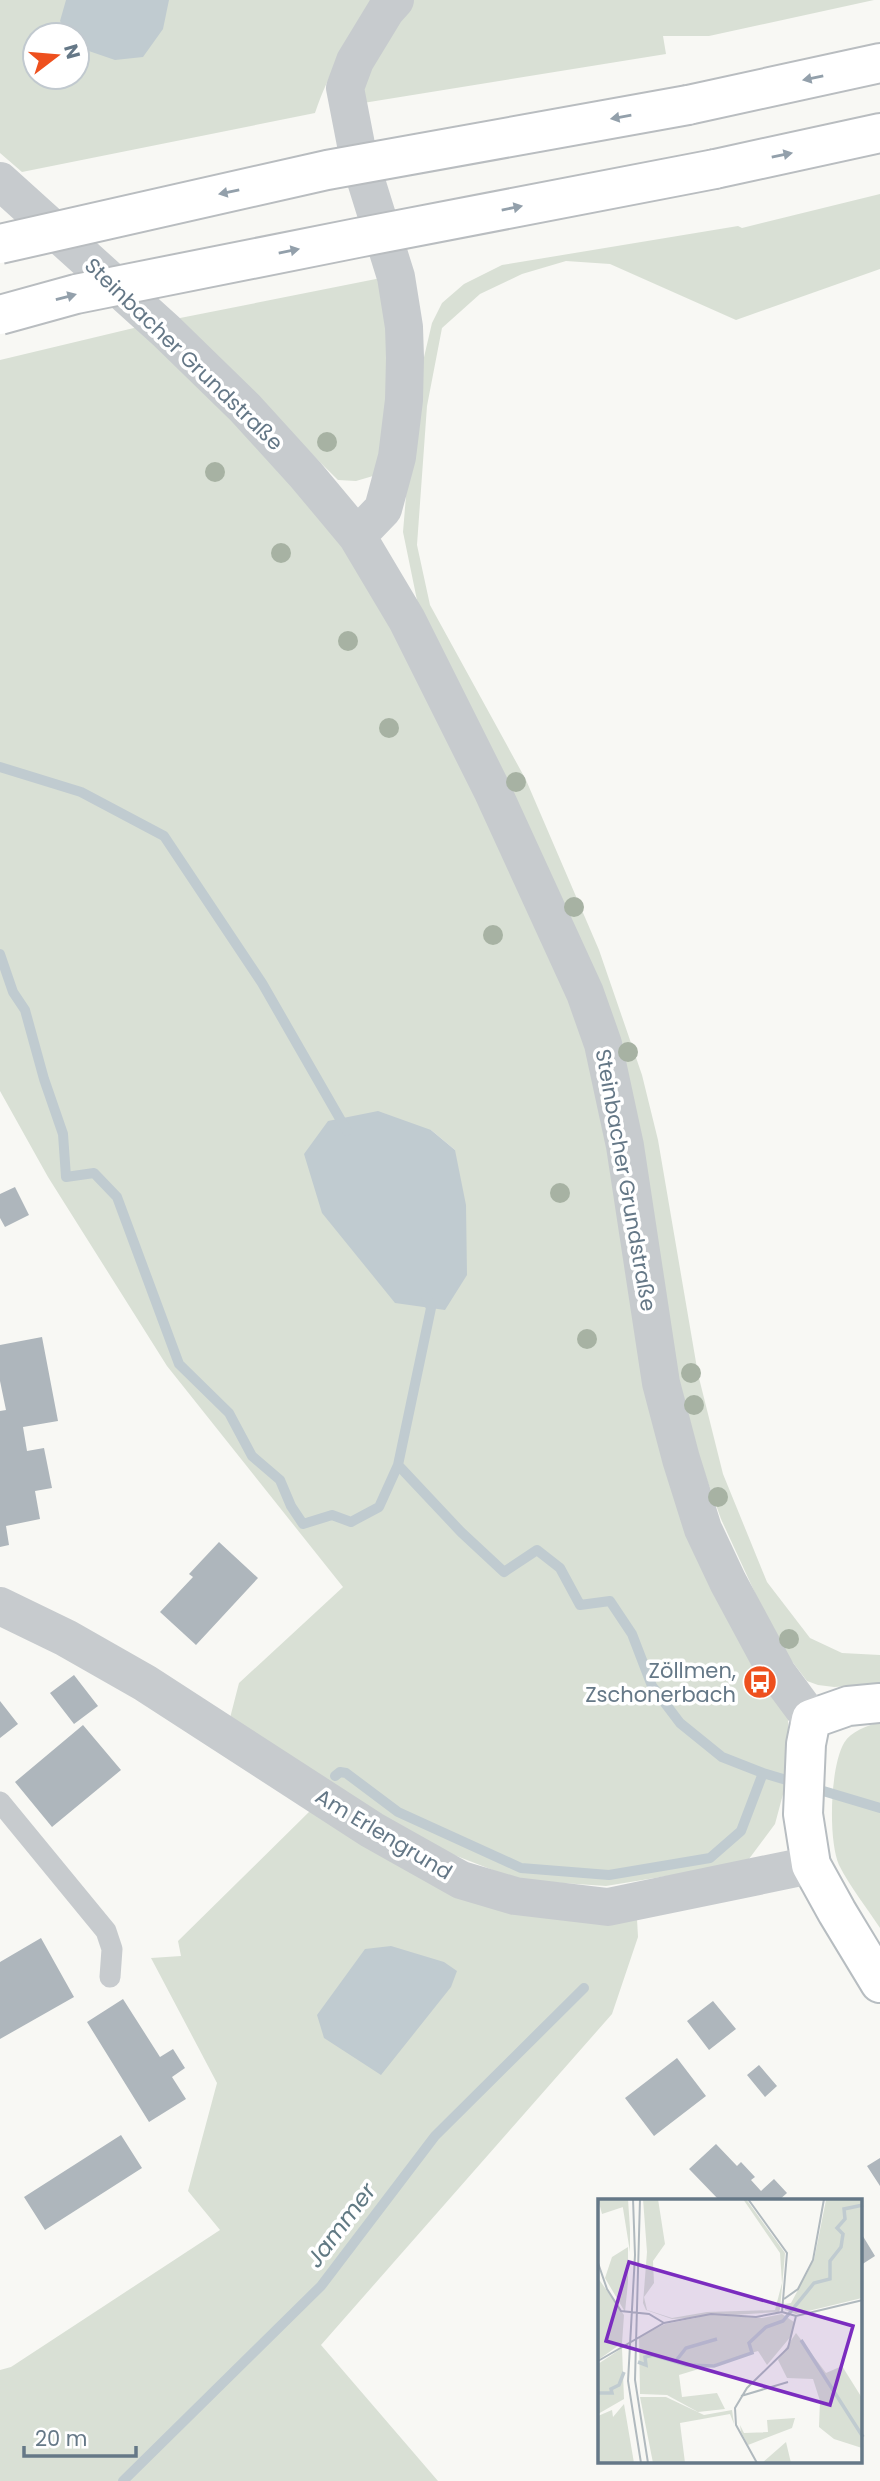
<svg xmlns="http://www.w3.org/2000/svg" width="880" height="2481" viewBox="0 0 880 2481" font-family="Poppins,sans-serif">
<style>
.green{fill:#d9e0d5;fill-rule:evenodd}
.water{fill:#c0cbd0}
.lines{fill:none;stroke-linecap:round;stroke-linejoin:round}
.stream{stroke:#c0cbd0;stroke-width:10}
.building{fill:#aeb6bc}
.secondary-casing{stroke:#b7bdc1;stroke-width:42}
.highway-casing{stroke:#b9bdc0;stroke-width:42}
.lane{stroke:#c7cbce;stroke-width:21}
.street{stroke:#c7cbce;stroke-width:38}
.secondary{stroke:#fff;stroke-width:38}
.highway{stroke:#fff;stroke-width:38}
.highway-bridge-casing{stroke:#b9bdc0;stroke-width:42;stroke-linecap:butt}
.highway-bridge{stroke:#fff;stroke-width:38}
.tree{fill:#a7b2a3}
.oneway{fill:#93a0ab}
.labels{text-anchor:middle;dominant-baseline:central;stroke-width:7;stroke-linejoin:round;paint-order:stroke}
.street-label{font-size:21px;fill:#657887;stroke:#fff}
.poi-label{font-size:21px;fill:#657887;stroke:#fff;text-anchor:end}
.water-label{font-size:23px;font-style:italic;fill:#607983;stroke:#fff}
.inset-river{fill:none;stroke:#c0cbd0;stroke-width:3.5}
.inset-road{fill:none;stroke:#b0b9be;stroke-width:2}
.view{fill:#7b2cbf;fill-opacity:0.15;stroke:#7b2cbf;stroke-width:3.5}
.inset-edge{fill:none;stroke:#657887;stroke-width:3.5}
</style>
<rect width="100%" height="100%" fill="#f8f8f4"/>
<path class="green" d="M0,0H375C350,38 330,69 315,113L22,172L0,153ZM35,35H77V77H35Z
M409,0H874L709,36H663L666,54L357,104L359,79Z
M880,194V269L736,320L610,264L566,261L522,274L480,294L442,328L427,406L417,545L430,605L526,780L599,950L642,1075L658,1140L698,1374L723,1474L767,1582L810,1638L842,1653L880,1655V1684L834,1687L818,1685L807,1681L778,1643L721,1519L697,1452L677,1381L641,1140L418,605L403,532L414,400L432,323L442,303L464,284L502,265L738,226L742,228Z
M381,278L388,339L389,418L373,476L356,481L338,480L175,319Z
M138,327L239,423L349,548L398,636L573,1000L598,1099L649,1385L788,1719L789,1772L775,1824L746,1863L606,1886L518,1880L431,1846L230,1718L239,1683L343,1587L167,1366L48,1177L0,1091V360ZM431,1130L455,1150L304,1154Z
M880,1722V1928C867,1908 850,1887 839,1865C828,1840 830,1767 844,1743C851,1731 867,1726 880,1722Z
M311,1810L637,1919L638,1937L612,2014L321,2345L438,2481H0V2370L11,2367L220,2230L188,2191L217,2083L151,1958L181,1956L178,1941Z"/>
<path class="water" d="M66,0H169L163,29L143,57L115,60L80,48L77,45V35H70L60,21Z
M378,1111L431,1130L455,1150L466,1205L467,1275L445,1310L395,1303L322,1213L304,1154L328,1121Z
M391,1946L444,1962L457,1971L451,1987L381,2075L324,2038L317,2015L365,1949Z"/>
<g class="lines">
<path class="stream" d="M0,767L81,792L164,836L262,983L347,1131
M0,954L13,992L25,1010L44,1079L63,1134L66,1177L94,1173L117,1197L179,1364L229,1413L252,1456L280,1480L291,1506L303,1524L332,1515L351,1522L379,1507L398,1465L461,1532L504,1572L537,1550L560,1568L580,1605L610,1601L632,1634L652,1686L680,1723L722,1757L763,1773L880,1808
M398,1465L431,1308L426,1297
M335,1776L340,1772L346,1773L398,1812L521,1868L609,1875L710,1858L741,1831L763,1773
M123,2481L321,2286L435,2136L584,1988"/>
</g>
<path class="building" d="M15,1187L29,1215L5,1227L0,1218V1194Z
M42,1337L58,1421L23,1427L27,1451L44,1448L52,1488L35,1491L40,1519L6,1526L9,1545L0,1547V1411L6,1410L0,1381V1345Z
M219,1542L258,1578L196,1645L160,1612L193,1577L189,1574Z
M74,1675L98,1706L74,1724L50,1693Z
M0,1701L18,1724L0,1738Z
M83,1725L121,1770L52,1827L15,1782Z
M41,1938L74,1997L0,2039V1962Z
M123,1999L160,2057L173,2049L185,2068L172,2077L186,2099L149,2122L87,2022Z
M713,2001L736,2029L709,2050L687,2021Z
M677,2058L706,2096L654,2136L625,2098Z
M759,2065L777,2086L765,2097L747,2075Z
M121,2135L142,2168L45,2230L24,2197Z
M716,2144L737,2166L741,2162L755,2177L751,2180L761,2191L774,2179L787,2193L778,2201H720L689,2169Z
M880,2158V2186L867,2166Z
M861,2233L875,2256L861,2265Z"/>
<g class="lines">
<g class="secondary-casing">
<path id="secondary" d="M880,1703L848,1706L811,1719L806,1744L803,1814L811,1865L837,1912L880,1983"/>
</g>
<g class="highway-casing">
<path id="highway" d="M688,105L880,63
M715,169L880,133"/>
</g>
<path class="lane" d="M0,1802L106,1931L112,1949L110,1977"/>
<path class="street" d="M0,181L166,331L245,408L306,475L357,536L407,620L493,792L585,993L603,1044L625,1146L661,1383L681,1459L703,1529L728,1582L777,1673L811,1719
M357,536L383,509L397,457L404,400L405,358L404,327L396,277L358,155L345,88L355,61L386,10L395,0
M0,1606L66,1638L145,1683L372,1830L461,1880L515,1896L608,1907L811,1865"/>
<use href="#secondary" class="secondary"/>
<use href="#highway" class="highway"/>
<g class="highway-bridge-casing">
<path id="highway-bridge" d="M0,244L327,170L688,105
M0,315L76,294L357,238L715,169"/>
</g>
<use href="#highway-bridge" class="highway-bridge"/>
</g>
<g class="tree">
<circle cx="327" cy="442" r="10"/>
<circle cx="215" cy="472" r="10"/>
<circle cx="281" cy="553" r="10"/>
<circle cx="348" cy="641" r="10"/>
<circle cx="389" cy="728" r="10"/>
<circle cx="516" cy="782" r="10"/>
<circle cx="574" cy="907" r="10"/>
<circle cx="493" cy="935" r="10"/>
<circle cx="628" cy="1052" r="10"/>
<circle cx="560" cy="1193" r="10"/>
<circle cx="587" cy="1339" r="10"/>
<circle cx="691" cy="1373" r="10"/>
<circle cx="694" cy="1405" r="10"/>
<circle cx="718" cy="1497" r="10"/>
<circle cx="789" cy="1639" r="10"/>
</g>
<defs><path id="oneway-solid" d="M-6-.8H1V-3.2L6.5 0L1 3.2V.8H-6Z" transform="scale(1.75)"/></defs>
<g class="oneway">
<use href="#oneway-solid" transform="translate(813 78) rotate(168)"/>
<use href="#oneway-solid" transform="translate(621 117) rotate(170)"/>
<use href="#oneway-solid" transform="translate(782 155) rotate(-12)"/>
<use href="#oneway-solid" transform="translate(229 192) rotate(168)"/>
<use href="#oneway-solid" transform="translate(512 208) rotate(-11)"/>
<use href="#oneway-solid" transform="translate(289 251) rotate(-11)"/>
<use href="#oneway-solid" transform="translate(66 297) rotate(-15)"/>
</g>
<defs>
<g id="bus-disc" transform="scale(1.75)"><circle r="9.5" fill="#ee501e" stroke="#fff"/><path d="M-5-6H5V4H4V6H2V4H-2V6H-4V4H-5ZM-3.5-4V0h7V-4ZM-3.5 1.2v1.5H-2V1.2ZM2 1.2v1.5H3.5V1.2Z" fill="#fff"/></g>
</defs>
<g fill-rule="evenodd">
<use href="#bus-disc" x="760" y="1682"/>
</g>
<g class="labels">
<g class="street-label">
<text transform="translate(184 354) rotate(44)">Steinbacher Grundstraße</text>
<text transform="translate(626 1180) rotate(80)">Steinbacher Grundstraße</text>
<text transform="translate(384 1834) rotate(31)">Am Erlengrund</text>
</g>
<g class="poi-label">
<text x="736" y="1670">Zöllmen,<tspan x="736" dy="24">Zschonerbach</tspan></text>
</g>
<g class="water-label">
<text transform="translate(341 2225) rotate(-53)">Jammer</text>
</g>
</g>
<g transform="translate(598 2199)">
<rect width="264" height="264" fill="#f8f8f4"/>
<path d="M0,0H30L32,30V53L24,3L25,8L4,15ZM45,0H60L67,45L55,62L56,84L46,98L49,111L74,119L109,113L177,111L184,84L182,54L145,0H148L187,54L182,110L181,113L74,120L48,111L45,104L49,53ZM264,0V99L198,115L187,111L186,105L193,104L216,61L228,1ZM30,48V83L27,113L7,79L14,58ZM0,79L26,116L24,144L0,161ZM184,115L196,123L194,136L169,166L160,152L81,176L84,198L119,194L127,210L100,213L69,196L42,195L41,138L67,125L113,116L164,119ZM198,134L228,174L244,167L264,199V249L236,240L221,228L222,202L215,180L189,179L180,161ZM24,149L26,200L0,215V165ZM42,198H68L106,216L134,211L136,225L132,215L82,224L87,264H55ZM26,205L36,264H0V217L14,211L15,218ZM197,219L194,229L150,246L143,233L142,226L146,234L170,233L169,221ZM188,243L193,264H164Z" fill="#d9e0d5"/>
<path class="inset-river" d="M203,141L265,238M40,163L48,166L47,158L55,156L88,166L116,167L154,154L151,144L168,128L185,122L216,84L232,80V62L243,48L245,35L239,29L247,20L246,10L265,6M77,163L88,149L119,140M0,194H14L13,190L21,186L26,173"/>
<path class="inset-road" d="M35,0L37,56L30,182L43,264M42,0L37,181L50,264M150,0L189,54L184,113M0,64L9,90L23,112L51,115L66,124M186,100L200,90L215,61L226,0M184,113L198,117L265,101M0,162L66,124L113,115L158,118L184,113M143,197L190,183M159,264L138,226L137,209L149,189L190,149L198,117"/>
<path class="view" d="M31,63L255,127L232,206L8,142Z"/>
<rect width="264" height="264" class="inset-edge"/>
</g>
<g transform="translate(56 56) rotate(74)"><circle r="33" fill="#ffffff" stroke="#c1c9cf" stroke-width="2"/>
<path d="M0-5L12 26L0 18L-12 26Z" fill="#ee501e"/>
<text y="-10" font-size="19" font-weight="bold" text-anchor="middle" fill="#657887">N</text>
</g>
<path d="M24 2446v10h112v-10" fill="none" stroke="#657887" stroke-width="3.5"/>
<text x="35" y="2446" font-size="21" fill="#657887" stroke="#ffffff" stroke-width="5" paint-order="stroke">20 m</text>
</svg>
